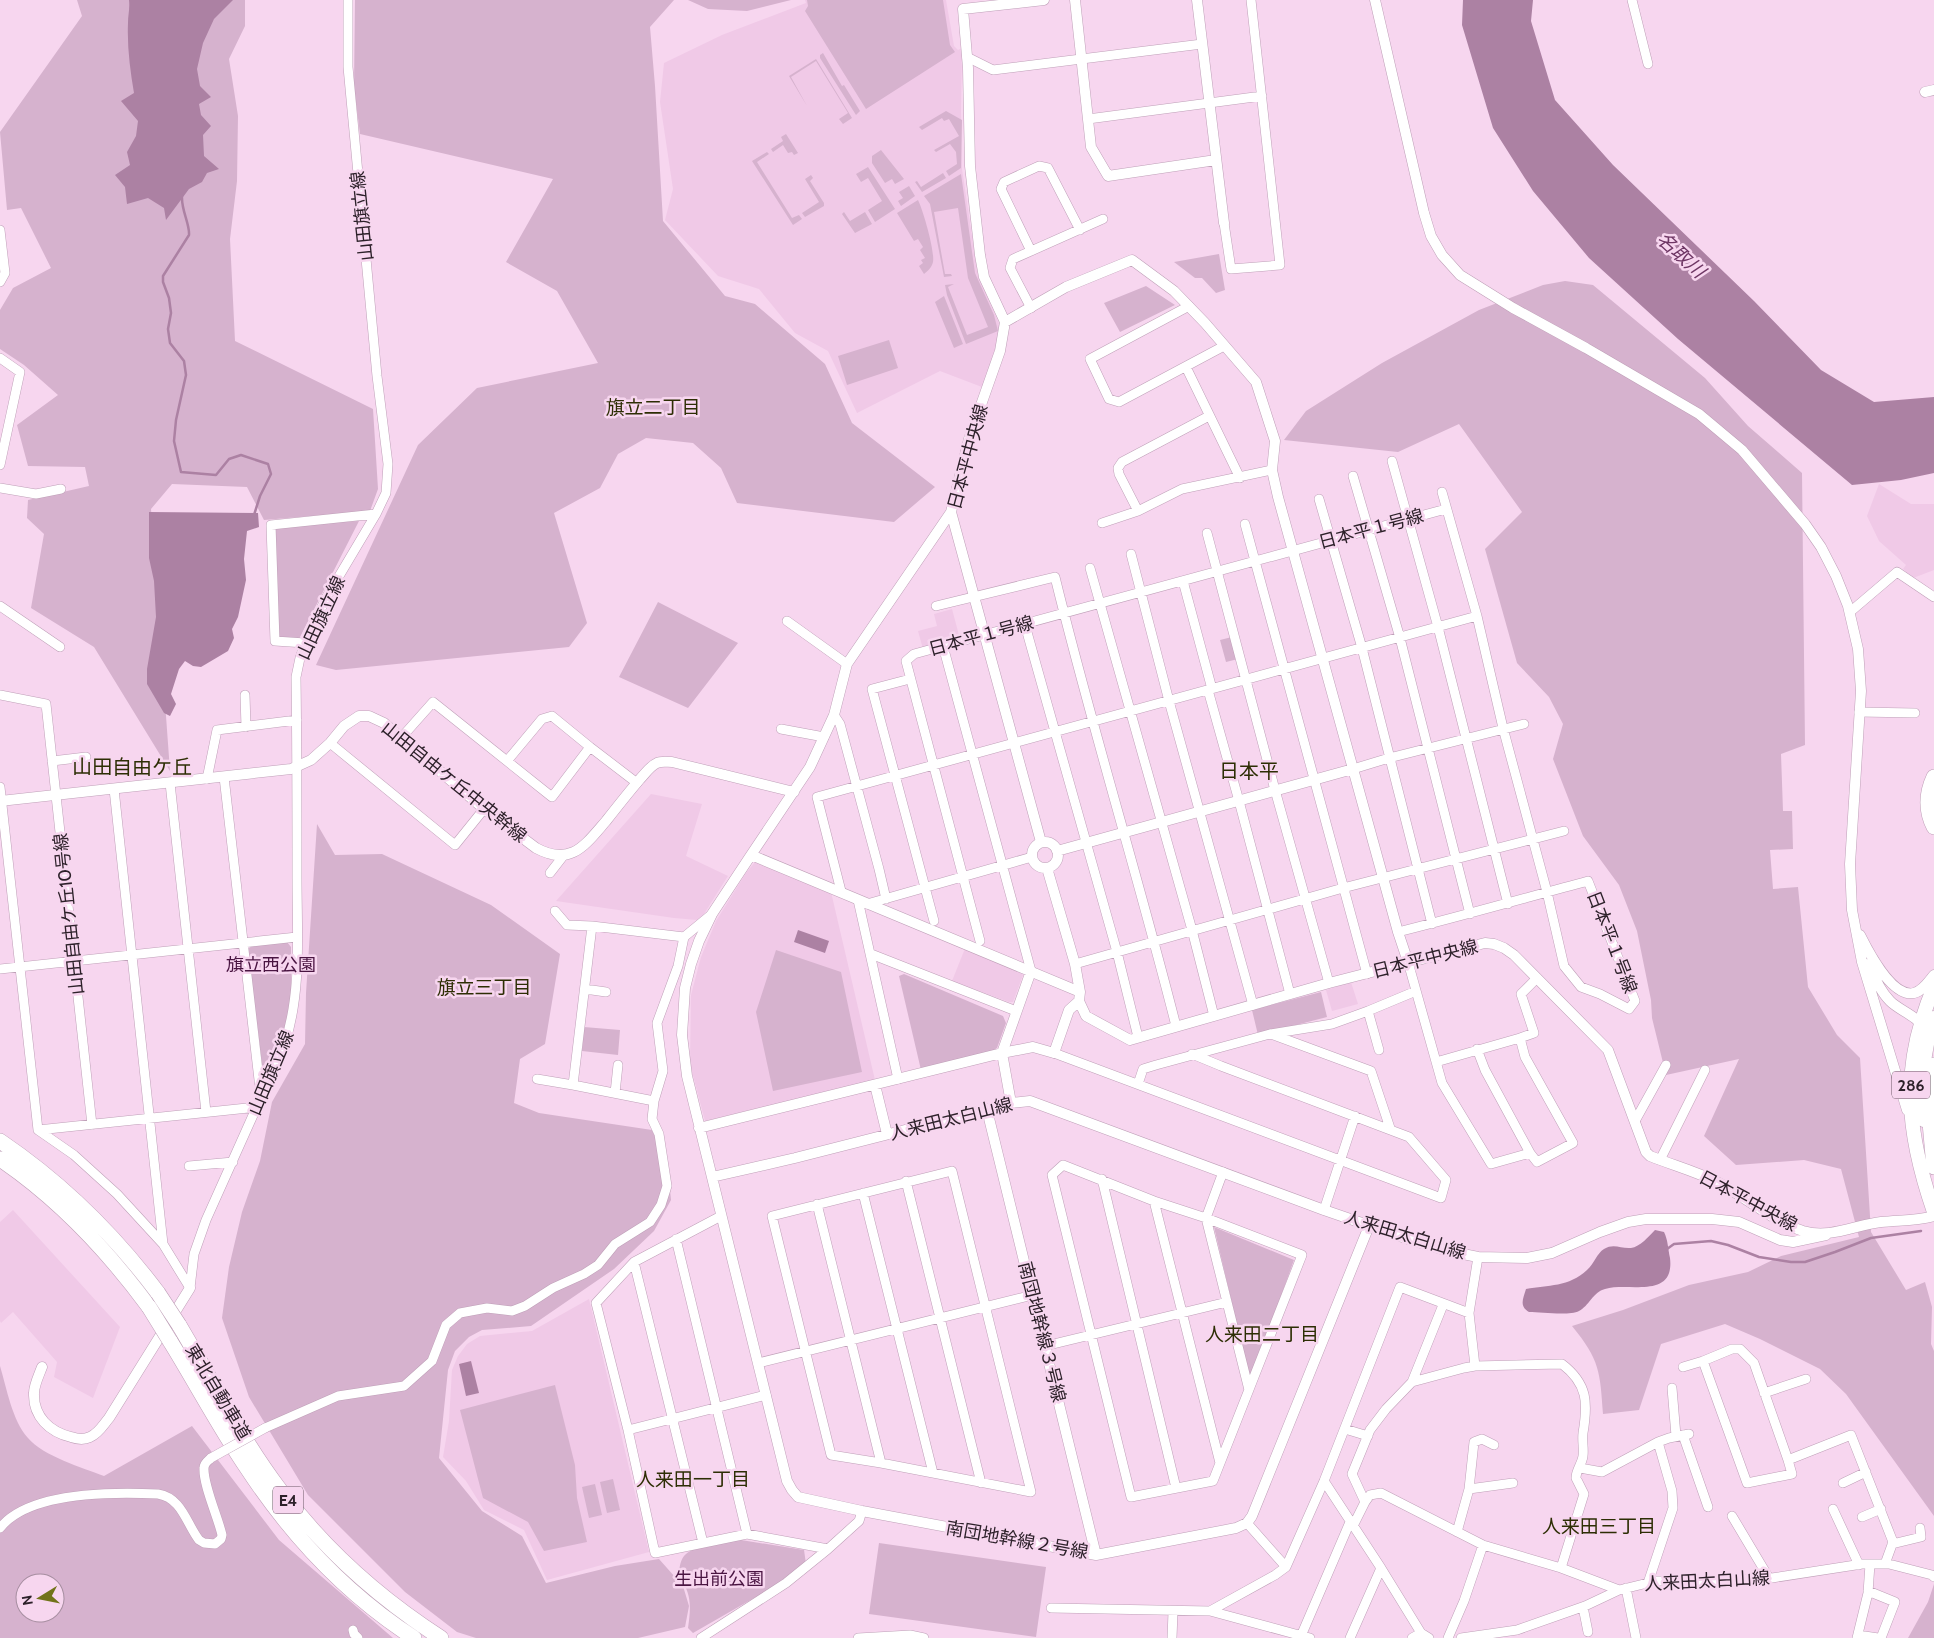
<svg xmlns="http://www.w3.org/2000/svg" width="1934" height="1638" viewBox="0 0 1934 1638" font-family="Cabin,'Noto Sans JP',sans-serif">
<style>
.built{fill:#f0c9e7}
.green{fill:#d6b2ce;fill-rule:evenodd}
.water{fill:#ac81a3}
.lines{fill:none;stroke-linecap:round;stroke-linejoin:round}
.stream{stroke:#ac81a3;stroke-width:2.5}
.minor-casing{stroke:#bfa0b8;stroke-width:10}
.tertiary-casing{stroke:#bfa0b8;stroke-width:11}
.trunk-casing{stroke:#bfa0b8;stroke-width:15}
.motorway-casing{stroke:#bfa0b8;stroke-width:16}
.minor{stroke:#fff;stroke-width:9}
.tertiary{stroke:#fff;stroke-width:10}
.trunk{stroke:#fff;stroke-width:14}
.motorway{stroke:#fff;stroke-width:15}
.minor-bridge-casing{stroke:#bfa0b8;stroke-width:10;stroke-linecap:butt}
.motorway-bridge-casing{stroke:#bfa0b8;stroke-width:16;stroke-linecap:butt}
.minor-bridge{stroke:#fff;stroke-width:9}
.motorway-bridge{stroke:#fff;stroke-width:15}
.labels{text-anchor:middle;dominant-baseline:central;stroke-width:5;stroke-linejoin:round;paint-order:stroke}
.shield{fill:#f7d6ef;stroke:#6a5765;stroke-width:1}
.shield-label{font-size:16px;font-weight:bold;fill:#2d212a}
.street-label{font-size:18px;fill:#2d212a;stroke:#f7d6ef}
.park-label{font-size:18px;fill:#491441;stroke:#f7d6ef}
.water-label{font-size:19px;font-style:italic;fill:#6e3664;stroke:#f7d6ef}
.neighbourhood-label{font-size:19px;fill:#2d2e04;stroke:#f7d6ef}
.quarter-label{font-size:20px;fill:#2d2e04;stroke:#f7d6ef}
</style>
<rect width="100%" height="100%" fill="#f7d6ef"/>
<path class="built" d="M805,0H946L954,46L958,50L962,48L961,112L962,169L978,276L1001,328L996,352L982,387L940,371L857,413L828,351L795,333L759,289L718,276L665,220L673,189L660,102L664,63L722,35L806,3Z
M1879,484L1911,504H1934V570L1913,578L1903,569L1906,565L1879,541L1867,516Z
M952,609L960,639L923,649L918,631L937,626L934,614Z
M651,794L702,804L686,856L728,876L704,914L697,920L674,918L556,901Z
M755,862L831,892L875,1080L705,1121L690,1064L691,995L701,957L716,921L746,873Z
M966,946L1020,971L1023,975L1013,1002H1009L952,981Z
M1351,982L1358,1004L1332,1011L1326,990Z
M13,1210L120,1327L93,1398L54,1377L57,1362L13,1312L1,1323L0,1321V1222Z
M589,1299L649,1552L547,1580L524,1530L484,1510L466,1481L443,1457L449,1421L452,1370L458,1356L467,1344L480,1336L532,1331Z"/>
<path class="green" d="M77,0H245V26L229,59L238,116L237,181L230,239L235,341L373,409L378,489L370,511L264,520L247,487L172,484L151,509L170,771L94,647L31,608L44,534L27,518L28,500L89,486L85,467L28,466L17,425L58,395L24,365L0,349V310L13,288L51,268L21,208L7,210L0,132L82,16Z
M355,0H674L650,27L655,86L663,221L725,296L755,304L825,364L852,423L935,487L894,522L737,503L721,468L693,443L646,438L618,454L600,488L554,513L587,623L569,647L336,670L316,665L418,445L477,388L598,363L557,291L506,262L553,179L360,134L354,86Z
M688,0H791L747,11L708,9Z
M807,0H943L950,45L955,52L866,109L805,11L808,6Z
M823,53L842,86L844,85L860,111L856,115L820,58V55Z
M816,59L852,118L843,124L839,119L848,113L816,61L791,77L807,106L789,76Z
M946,111L962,120L961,168L949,176L946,171L957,164L956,152L950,144L936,152L934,150L959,136L949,119L944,121L942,118L922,130L919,127Z
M786,134L798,153L794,155L792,152L788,153L783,145L773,152L771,149L783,141L781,137Z
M881,150L904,179L895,184L892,179L885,183L872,163V156Z
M767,152L769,154L757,162L792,218L799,215L802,219L793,225L752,161Z
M868,167L895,209L875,222L868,210L882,201L868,178L861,182L856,174Z
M943,173L946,178L922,192L915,182L917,181L921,187Z
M961,174L975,273L994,315L998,331L966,344L947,295L945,285L954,284L948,287L967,335L988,327L968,278L958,208L934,212L945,274H951L952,276L944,277L930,204L924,196Z
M811,175L813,178L810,181L824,203V206L805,217L802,213L819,202L805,179Z
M909,186L915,196L901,206L898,201L903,198L899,192Z
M918,200C923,210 935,251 933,262C932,267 928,271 924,274L919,266L923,263L921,260L925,258L920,250L923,247L918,239L914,241L897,213Z
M844,212L850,221L865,212L872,224L855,233L842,214Z
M1219,254L1225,290L1216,293L1202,278H1195L1174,262Z
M1565,281L1593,285L1705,378L1748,426L1802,473L1805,745L1781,754L1783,811H1792L1793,849L1770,850L1773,889L1798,887L1808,987L1837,1035L1860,1058L1871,1232L1906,1290L1925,1282L1932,1307L1931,1344L1934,1351V1516L1846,1394L1820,1369L1760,1339L1725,1324L1661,1344L1639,1410L1603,1414C1600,1372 1600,1360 1572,1326L1623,1310L1689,1285L1748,1272L1781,1256L1859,1237L1841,1169L1804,1160L1736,1165L1704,1136L1739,1059L1666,1075L1652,1018L1651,1000L1637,931L1619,885L1583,836L1553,759L1563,724L1549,697L1517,663L1485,549L1522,512L1459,424L1398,452L1284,440L1306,411L1382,363L1479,310L1543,285Z
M1146,286L1175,305L1120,332L1104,303Z
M944,296L963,344L954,348L935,302Z
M889,340L898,368L847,385L838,356Z
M359,521L299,639L278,640L272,526Z
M658,602L738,643L688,708L619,677Z
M1232,637L1238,659L1226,662L1220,640Z
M317,824L335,855L382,854L491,905L560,954L545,1044L520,1059L514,1103L539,1113L652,1130L667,1161L671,1200L654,1231L614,1269L531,1326L482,1330L469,1337L455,1351L448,1370L439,1458L482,1511L522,1536L546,1583L615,1566L659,1559L683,1586L689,1606L685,1627L638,1638H476L457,1632L405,1592L308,1495L249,1397L222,1318L229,1267L242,1212L260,1161L272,1102L305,1044L306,993Z
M287,942L291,947V1004L284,1036L264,1080L248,949L252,946Z
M776,950L841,972L862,1072L773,1091L756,1012Z
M904,974L1003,1016L1006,1023L997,1048L991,1052L921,1070L899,976Z
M1321,992L1327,1017L1258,1035L1252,1010Z
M584,1027L620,1030L618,1055L582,1051Z
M1214,1227L1294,1260L1252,1376L1249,1375Z
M0,1366C7,1389 12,1420 28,1438C43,1456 83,1468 104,1476L192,1426L279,1540L393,1638H0ZM25,1583H55V1613H25Z
M555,1385L575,1465L577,1498L587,1542L544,1551L528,1522L483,1498L460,1410Z
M613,1479L620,1510L607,1513L600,1482Z
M595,1484L602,1515L589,1518L582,1487Z
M741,1540L804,1550L806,1564L780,1583L693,1633L688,1628C691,1607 692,1594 679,1576C679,1569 680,1559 686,1554C697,1544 726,1542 741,1540Z
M879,1543L1046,1567L1036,1637L869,1614Z
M1934,1584V1638H1908L1928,1602Z"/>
<path class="water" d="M129,0H233L214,19L203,43L197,69L200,86L211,97L199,104L201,115L211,126L203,135L204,156L219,169L207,173L202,182L189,189L166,220L164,208L148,198L127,204L125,187L115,175L130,165L127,152L136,136L138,121L121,101L134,93C130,70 127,46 128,23C128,15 130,9 129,0Z
M1463,0H1533L1531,21L1555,100L1613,165L1754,301L1821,370L1874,402L1934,397V473L1901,480L1852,485L1678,339L1589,258L1533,191L1493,128L1462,25Z
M149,512L258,513L259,527L247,531L244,559L246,580L238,617L232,629L234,638L228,651L201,667L193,666L185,661L179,669L171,694L176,704L170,716L164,713L147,684V669L156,617L154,581L149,558Z
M798,930L829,941L825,953L794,942Z
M1655,1230L1664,1232C1668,1240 1668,1249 1670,1258C1675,1300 1628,1282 1605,1289C1593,1292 1589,1306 1579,1311C1569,1316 1541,1312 1529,1312C1519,1306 1523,1299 1526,1289C1548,1285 1569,1287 1587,1270C1594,1264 1597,1253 1604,1249C1614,1243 1621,1249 1631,1248C1640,1247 1649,1236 1655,1230Z
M471,1361L479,1393L466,1396L459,1364Z"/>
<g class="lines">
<path class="stream" d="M182,196C181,210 190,224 189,235L163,276V282L169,298L171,313L168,329L170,343L184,361L186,375L176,420L174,441L181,472L216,475L229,459L241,455L268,464L271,474L260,496L254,515
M1667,1249L1674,1244L1711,1241L1728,1245L1759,1257L1791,1262H1805L1835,1252L1871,1238L1921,1231"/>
<g class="minor-casing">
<path id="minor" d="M1632,0L1648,64
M967,57L993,70L1202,44
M1088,119L1262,96
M1224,223L1231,269L1280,265L1251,0
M0,230L5,273L0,282
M1031,251L1001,189L1004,182L1039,166L1048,168L1080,230
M1189,306L1090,359L1109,399L1119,402L1224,346
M1031,308L1010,268L1013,259L1103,219
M0,358L20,372L0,465
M1186,367L1240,478
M1392,461L1438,627L1508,904
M1353,476L1400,638L1470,914
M0,488L36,494L61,489
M1319,499L1362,648L1432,924
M1138,511L1119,474L1118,468L1122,462L1209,416
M1102,523L1138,511L1182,489L1272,470
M1245,524L1367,974
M1207,533L1275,790L1329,983
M1131,554L1169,701L1253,1005
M1090,568L1192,930L1214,1016
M1183,581L1212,689
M0,606L60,647
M936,606L1055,577C1092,728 1138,876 1176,1026
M1850,612L1897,572L1934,597
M787,621L847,664
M1025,625L1117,952L1138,1037
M305,643L275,641L271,525L376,514
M943,646L1031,971
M910,679L872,689L934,921
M1208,690L1239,801L1290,994
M0,695L46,704L92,1125
M245,695L246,727
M1859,712L1915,713
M834,715L840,724L879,869L886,899
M781,729L824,737
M401,738L433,702L552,797L590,747L637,783
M330,743L455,845L484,809
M52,761L86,757
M507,761L542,719L552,716L590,747
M1353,769L1389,758L1524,724
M224,777L261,1097
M207,779L217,730L297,720
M170,783L206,1112
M0,787L38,1130L74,1155L117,1194L163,1244L190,1288
M114,789L163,1244
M550,873L564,855
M841,891L817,797L1477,616
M858,900L898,1079
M867,904L1032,857
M555,911L567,925L592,926
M1398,932C1462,916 1525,898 1588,881L1635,1001L1629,1009L1600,994L1581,987L1564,966L1547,892L1503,728L1477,616L1442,492
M980,941L906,661L914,654L1446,509
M871,954L1016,1011
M1408,962L1442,1083L1491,1164L1530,1153L1537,1162L1573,1143L1525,1057L1520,1038L1534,1033L1521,994L1537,978
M1075,964L1343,888L1564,831
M0,969L297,937
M585,989L606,992
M1368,1011L1379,1050
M1271,1034L1371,1071L1390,1128
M1477,1049L1485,1070L1530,1153
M1054,1053L1441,1198L1446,1180L1409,1137L1221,1066L1192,1054
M1436,1062L1520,1038
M537,1079L573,1085
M1138,1084L1143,1069L1156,1065L1270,1034L1332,1024L1368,1011L1416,991
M615,1093L618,1065
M654,1101L573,1085L592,926L684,937
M1635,1121L1666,1065
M38,1130L257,1107
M1660,1160L1705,1070
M1063,1165L1154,1201L1206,1218L1302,1255L1213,1481L1131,1497L1052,1175Z
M189,1166L233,1162
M952,1171L1031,1492L881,1463L831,1455L772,1216Z
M1223,1172L1206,1218L1249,1390
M1102,1179L1176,1488
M906,1181L981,1483
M863,1193L933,1473
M1154,1201L1220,1463
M817,1204L881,1463
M1324,1210L1355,1116
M721,1216L634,1262L596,1303L628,1430L655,1553L747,1534L828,1549
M676,1239L747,1534
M1478,1257L1469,1313L1475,1366L1562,1364C1588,1384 1588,1403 1583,1433C1582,1441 1584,1449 1583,1456C1582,1464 1576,1470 1576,1478L1584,1494L1561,1568L1619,1590L1656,1581H1716L1772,1578L1862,1564H1889L1932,1575L1934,1577
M634,1262L703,1543
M190,1288L194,1254L206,1220L284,1046C302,993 297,934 297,879C297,812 297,744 296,677L300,658L305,643L326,598L376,514L386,493L388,464L377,376L348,67V0
M1045,1346L1227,1302
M758,1363L1033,1295
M1683,1367L1703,1361
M1412,1382L1464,1368L1475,1366
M1672,1388L1676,1436
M1764,1393L1806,1379
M265,1428L338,1396L404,1386L432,1361L446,1325L460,1313L487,1308L512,1311L525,1306L553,1288L584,1274L598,1265L615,1244L650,1222L661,1205L667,1186L659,1134L652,1119L654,1101L663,1071L657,1023L678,966L684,937L712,914
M1345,1429L1368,1436
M628,1430L766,1395
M1683,1435L1708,1507
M1658,1442L1669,1438L1689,1434
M1788,1460L1754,1363L1740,1349H1732L1703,1361L1747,1483L1792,1474L1788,1460L1851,1435L1893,1542L1885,1564
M1580,1468L1602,1472L1658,1442L1672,1491L1673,1508L1648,1583
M1324,1481L1381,1568L1421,1633
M1843,1483L1866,1472
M1469,1489L1513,1483
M1365,1502L1370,1495L1381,1493L1483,1545L1561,1568
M1833,1509L1859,1565
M1732,1516L1769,1578
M1862,1517L1881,1509
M1247,1523L1286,1567
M1353,1526L1365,1502L1352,1474L1370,1430L1386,1409L1412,1382L1443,1305
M0,1528C29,1491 115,1492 158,1494C182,1498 186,1523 199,1540L204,1543L215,1544L221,1539L222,1535C218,1517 203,1485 204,1468C204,1463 208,1461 211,1458
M1457,1532L1469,1489L1474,1442L1482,1439L1494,1445
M1892,1544L1921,1537L1920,1528
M1626,1588L1636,1638
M1868,1591L1895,1602L1881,1638
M1583,1607L1588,1632
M1051,1608L1210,1611L1310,1638
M1210,1611L1275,1575L1286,1567L1324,1481L1400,1287L1469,1313
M353,1630L354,1634L358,1638
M1858,1635L1878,1638
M1301,1636L1350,1522
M701,1638L786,1583L828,1549L859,1521L862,1511
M858,1638L910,1635L924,1638
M1172,1638L1173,1612
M1350,1638L1381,1568
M1412,1638L1421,1633L1429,1638
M1448,1638L1464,1601L1483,1545
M1461,1638L1517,1630L1585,1606L1619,1590
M1857,1638L1868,1593L1870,1564"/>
</g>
<g class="tertiary-casing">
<path id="tertiary" d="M1075,0L1091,147L1108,176L1216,160
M1197,0L1224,223
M1375,0L1424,213L1431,236L1442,255L1460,275L1513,308L1586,348L1699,414L1742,450L1805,524L1821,547L1836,576L1848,606L1858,649L1861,691L1850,864L1852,910L1862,962L1907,1110
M1925,92L1934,90
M1005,322L1066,287L1132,260L1174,291L1205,323L1256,382L1275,441L1272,470L1278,497L1398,932L1408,962
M951,512L847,664L834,715L810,767L751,855L1080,992
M0,801L291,769L311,760L330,743L344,726L359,716H369L384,723L484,809L536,848C571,867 585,845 606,821C617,807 628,793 640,779C645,774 650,766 657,763C661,761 667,762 672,762L794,792
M1032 855a13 13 0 1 1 26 0a13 13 0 1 1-26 0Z
M1041,842L951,512L969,439L1000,351L1005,322L984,277L980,255L970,166L968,68L963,9L1044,0
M1057,851L1353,769
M751,855L712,914L699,941L691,964L685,988L682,1035L687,1076L787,1481L792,1490L798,1497L862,1511L1096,1555L1236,1528L1247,1523L1252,1516L1369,1226
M1047,868L1075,964L1080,992L1079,1001L1086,1016L1130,1040L1329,983L1465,948L1485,943L1494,944L1504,948L1514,955L1608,1050L1646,1152L1650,1156C1672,1165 1695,1171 1717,1182C1746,1197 1772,1221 1803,1231C1830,1239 1855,1225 1881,1222C1900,1220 1916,1221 1934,1216
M1860,935C1868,951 1892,998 1914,993C1923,991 1929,981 1934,975
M1869,964C1874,977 1880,991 1890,1001C1900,1011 1918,1016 1924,1029
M875,1085L887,1134
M1011,1103L1002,1053L1031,971
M987,1110L1096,1555
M699,1128L1002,1053L1033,1047L1054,1053L1069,1010L1079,1001
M712,1177L795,1158L1011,1103L1030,1101L1324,1210L1414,1241L1448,1251L1478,1257L1527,1258L1552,1253L1600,1232L1628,1222L1646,1219H1712L1739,1222L1780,1240L1793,1242L1826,1235
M42,1367C39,1375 34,1385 34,1393C33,1417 50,1432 71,1437C77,1439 84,1440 90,1437C99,1433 103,1425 109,1418L190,1288"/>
</g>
<g class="trunk-casing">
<path id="trunk" d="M1934,987C1900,1067 1906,1131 1934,1212
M1924,1120C1920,1086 1923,1051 1934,1018"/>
</g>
<g class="motorway-casing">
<path id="motorway" d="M1934,777C1926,794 1926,811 1934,827
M1934,1065L1929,1111L1934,1167
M0,1141C62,1183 113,1233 158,1293
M0,1159C59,1199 107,1250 149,1307
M179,1325C212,1380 241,1439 280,1490C324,1549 379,1598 441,1638
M170,1341C196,1383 219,1427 247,1468C291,1535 346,1594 414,1638"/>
</g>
<use href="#minor" class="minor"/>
<use href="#tertiary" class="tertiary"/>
<use href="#trunk" class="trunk"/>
<use href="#motorway" class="motorway"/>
<g class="minor-bridge-casing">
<path id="minor-bridge" d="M211,1458L265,1428"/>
</g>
<g class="motorway-bridge-casing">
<path id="motorway-bridge" d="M158,1293L179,1325
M149,1307L170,1341"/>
</g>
<use href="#minor-bridge" class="minor-bridge"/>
<use href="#motorway-bridge" class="motorway-bridge"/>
</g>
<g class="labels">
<g class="shield">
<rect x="1892" y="1071.5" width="38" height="27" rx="4"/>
<rect x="273" y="1486.5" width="30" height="27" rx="4"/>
</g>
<g class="shield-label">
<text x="1911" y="1085">286</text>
<text x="288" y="1500">E4</text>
</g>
<g class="street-label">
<text transform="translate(362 216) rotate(-96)">山田旗立線</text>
<text transform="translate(968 457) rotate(-75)">日本平中央線</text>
<text transform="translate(1371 529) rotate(-15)">日本平１号線</text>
<text transform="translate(321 618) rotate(-65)">山田旗立線</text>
<text transform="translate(981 636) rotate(-15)">日本平１号線</text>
<text transform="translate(454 782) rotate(39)">山田自由ケ丘中央幹線</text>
<text transform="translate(69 914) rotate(-96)">山田自由ケ丘10号線</text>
<text transform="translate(1612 942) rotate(69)">日本平１号線</text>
<text transform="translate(1425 959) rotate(-14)">日本平中央線</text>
<text transform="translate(271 1073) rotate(-67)">山田旗立線</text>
<text transform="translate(951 1119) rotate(-14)">人来田太白山線</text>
<text transform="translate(1748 1201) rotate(28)">日本平中央線</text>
<text transform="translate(1405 1235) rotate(17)">人来田太白山線</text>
<text transform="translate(1042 1332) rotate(76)">南団地幹線３号線</text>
<text transform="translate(218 1392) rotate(59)">東北自動車道</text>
<text transform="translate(1017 1540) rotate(10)">南団地幹線２号線</text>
<text transform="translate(1707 1581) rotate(-3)">人来田太白山線</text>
</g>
<g class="park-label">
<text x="271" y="965">旗立西公園</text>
<text x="719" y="1579">生出前公園</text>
</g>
<g class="water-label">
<text transform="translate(1681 255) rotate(42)">名取川</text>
</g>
<g class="neighbourhood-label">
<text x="653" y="407">旗立二丁目</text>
<text x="484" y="987">旗立三丁目</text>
<text x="1262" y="1334">人来田二丁目</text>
<text x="693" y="1479">人来田一丁目</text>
<text x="1599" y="1526">人来田三丁目</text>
</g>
<g class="quarter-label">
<text x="132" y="767">山田自由ケ丘</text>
<text x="1249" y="771">日本平</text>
</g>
</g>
<g transform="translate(40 1598) rotate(260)"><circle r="24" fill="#f7d6ef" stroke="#a68ea0"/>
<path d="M0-4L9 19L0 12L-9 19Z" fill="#717319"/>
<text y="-8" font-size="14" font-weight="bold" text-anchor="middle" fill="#2d212a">N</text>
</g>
</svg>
